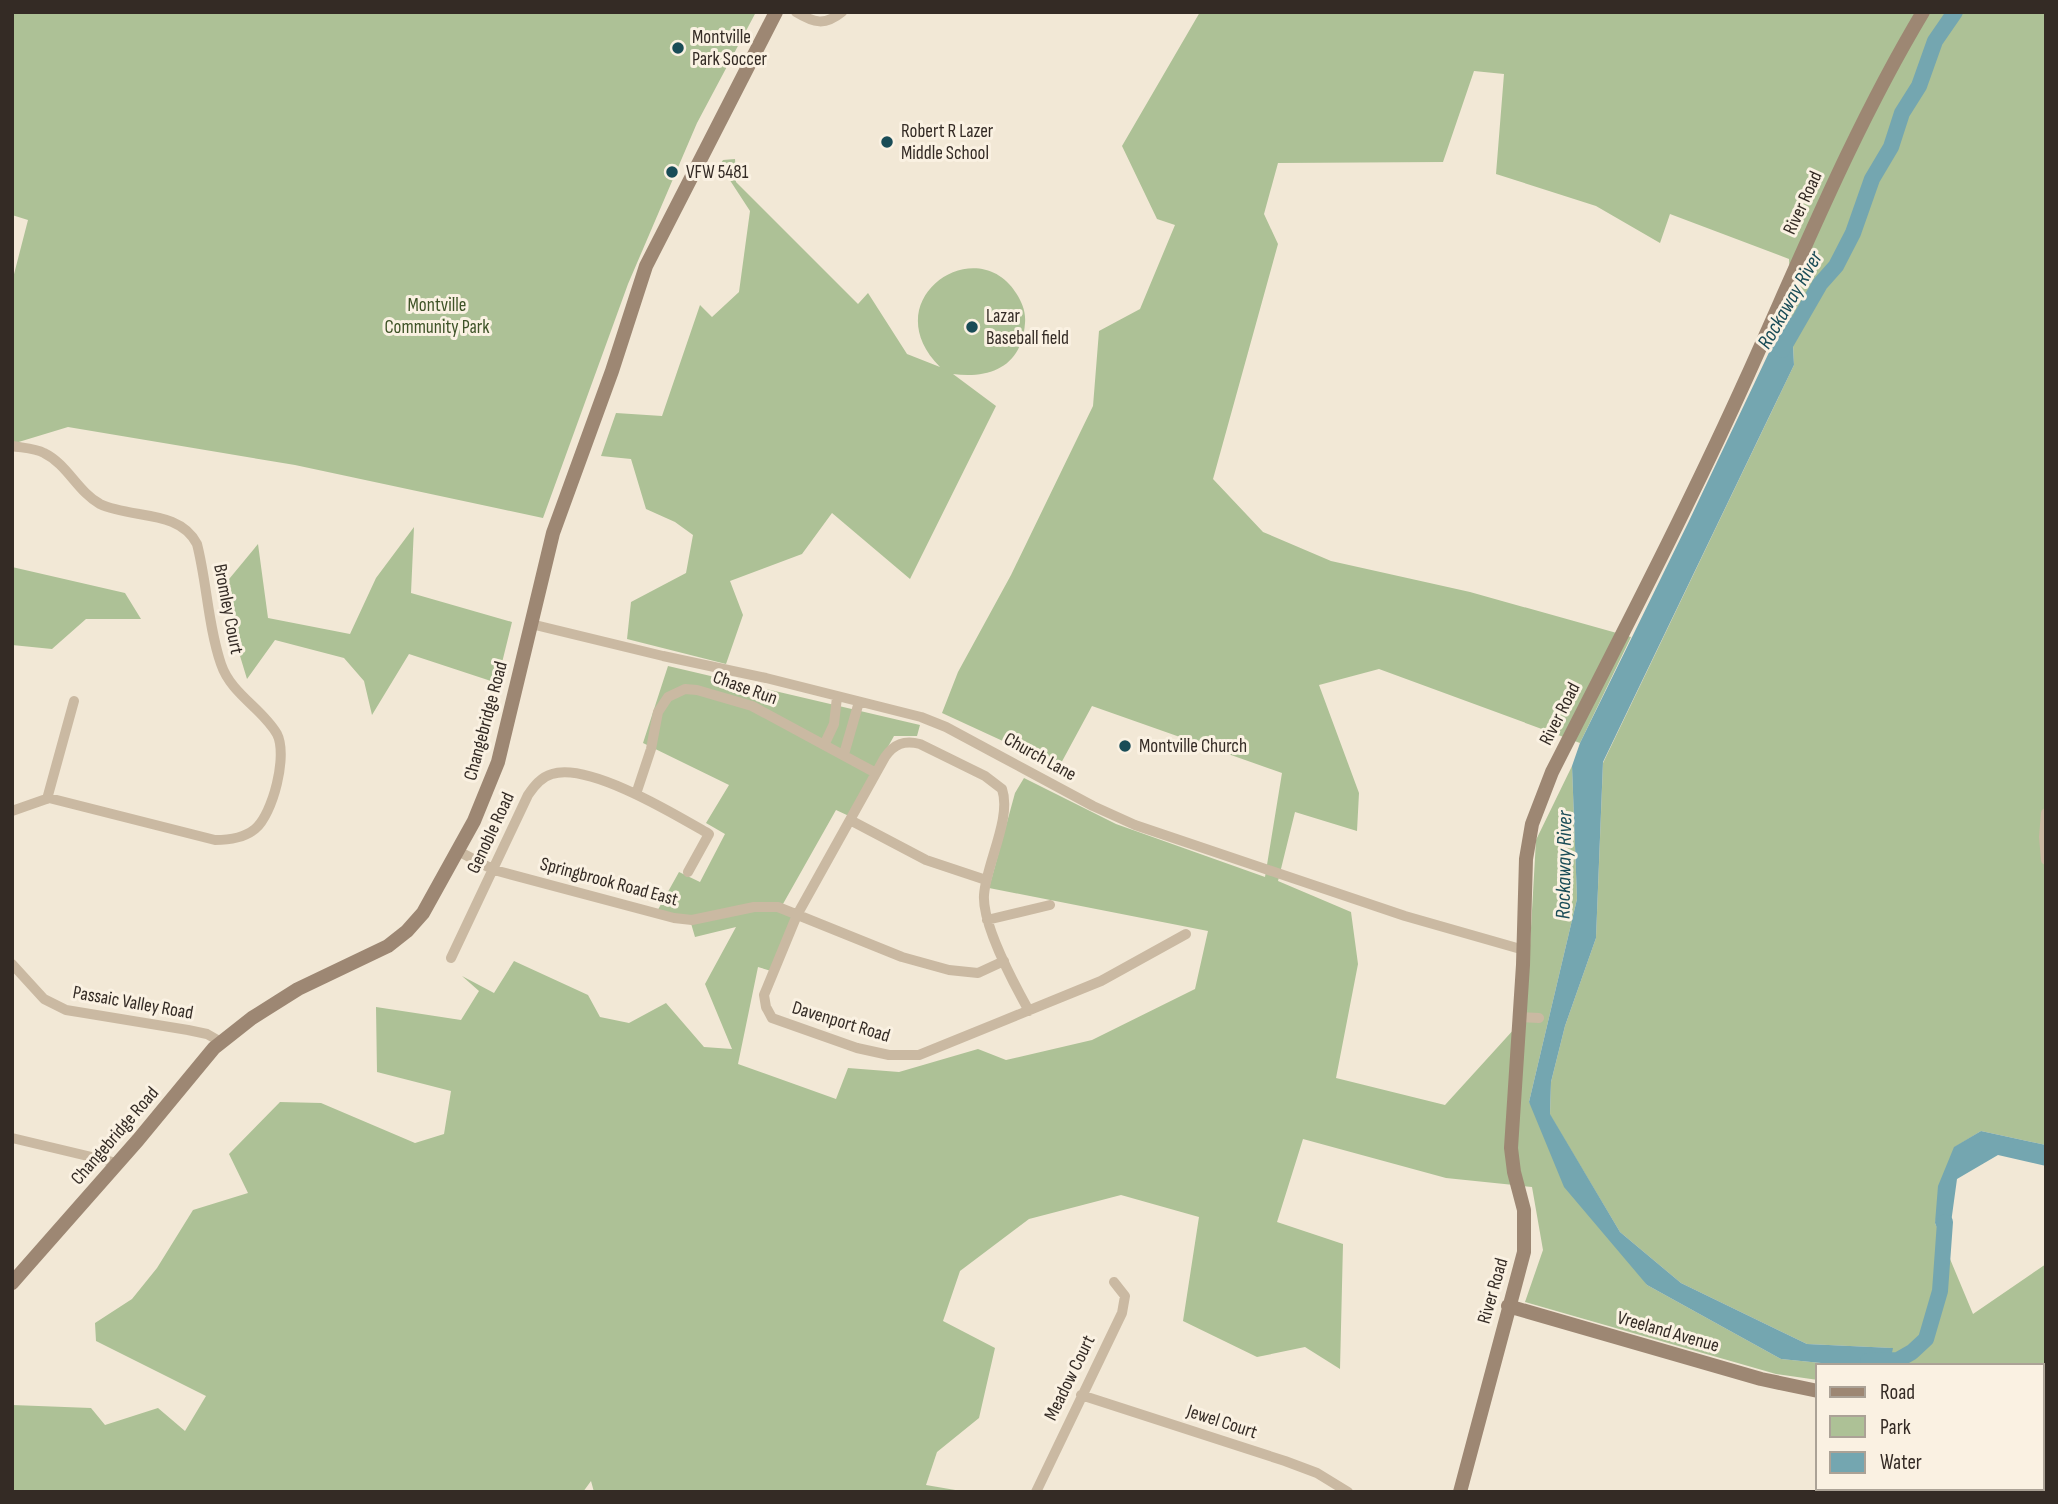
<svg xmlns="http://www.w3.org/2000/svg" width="2058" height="1504" viewBox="0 0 2058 1504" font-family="'Sofia Sans Condensed',sans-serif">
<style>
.green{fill:#adc196}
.water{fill:#74a6b0}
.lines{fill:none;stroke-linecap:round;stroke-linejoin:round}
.river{stroke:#74a6b0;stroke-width:16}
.street{stroke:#cab9a2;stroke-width:10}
.secondary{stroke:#9d8773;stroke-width:14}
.poi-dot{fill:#194c57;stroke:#faf1e2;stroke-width:2.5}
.labels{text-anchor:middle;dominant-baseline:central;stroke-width:6;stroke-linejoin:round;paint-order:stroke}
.poi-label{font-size:19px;fill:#342b25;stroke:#faf1e2;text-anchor:start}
.street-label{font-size:19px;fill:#342b25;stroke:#faf1e2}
.park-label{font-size:19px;fill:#3e5327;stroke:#faf1e2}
.water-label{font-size:21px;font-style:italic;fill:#194c57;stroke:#faf1e2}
</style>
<rect width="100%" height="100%" fill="#f2e8d6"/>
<path class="green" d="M12,12H756L697,123L628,284L543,518L295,465L68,427L12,444V282L28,220L12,215Z
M1200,12H2046V1145L1981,1131L1955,1147L1935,1223L1973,1314L2046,1264V1401H2042V1366H1889L1892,1348L1807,1344L1681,1283L1620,1232L1550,1115L1551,1082L1565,1026L1596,938L1603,763L1794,365L1789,259L1670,214L1660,243L1596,206L1496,174L1504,74L1474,71L1443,162L1278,163L1264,214L1278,244L1213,479L1263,532L1331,561L1470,592L1631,637L1580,743L1379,669L1319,685L1359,793L1357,831L1295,812L1278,881L1351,912L1358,964L1336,1078L1445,1105L1526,1016L1536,840L1572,766L1577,899L1529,1102L1647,1285L1781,1359L1851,1366H1818V1380L1776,1374L1525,1302L1543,1250L1532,1187L1446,1178L1303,1139L1277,1222L1343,1244L1340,1369L1305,1347L1257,1357L1183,1321L1199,1217L1121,1195L1029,1219L960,1271L943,1321L995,1348L979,1418L937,1452L926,1485L967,1492H594L591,1481L583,1492H12V1405L91,1408L105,1425L158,1408L185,1431L206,1396L96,1341L95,1323L132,1299L157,1268L193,1210L248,1193L229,1154L280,1102L321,1103L415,1143L444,1134L451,1091L377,1072L376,1007L461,1020L479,991L462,976L494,993L514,961L588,995L600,1017L629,1023L666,1003L704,1047L732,1049L705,984L736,927L695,937L690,920L655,915L679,872L700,882L725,834L706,823L729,785L643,743L668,666L920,725L917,736H894L849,816L836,810L779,911L795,919L771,971L758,967L738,1064L836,1099L848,1068L899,1072L978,1049L1006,1060L1092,1040L1195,989L1208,931L989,888L1015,793L1024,778L1116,824L1265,877L1282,773L1092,706L1059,767L942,713L958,672L1011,575L1093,406L1099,331L1140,309L1175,225L1157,219L1122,146Z
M735,159L736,182L858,304L868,293L907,354L940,367C873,300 976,230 1016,293C1022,302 1026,312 1025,323C1022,366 991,379 953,374L996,406L910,579L832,513L802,554L730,581L743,615L726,664L627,639L631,602L686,573L693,535L675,522L646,509L631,459L601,456L616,413L662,416L700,305L712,317L739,292L750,211L720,165L723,160Z
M414,527L411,593L512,622L497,683L409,654L372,715L364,681L344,658L275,640L247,679L220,590L258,544L268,618L350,634L376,578Z
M12,567L125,593L141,619H86L52,649L12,645Z"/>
<path class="water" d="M1791,306L1794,365L1603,762L1596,938L1565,1026L1551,1082L1550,1114L1620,1232L1681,1283L1807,1344L1893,1348L1889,1366H1851L1781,1359L1647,1285L1564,1187L1529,1102L1577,899L1572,766L1580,743L1689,521Z
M1981,1131L2046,1145V1166L1998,1155L1957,1179L1947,1252L1935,1223L1938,1186L1954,1147Z"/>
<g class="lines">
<path class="river" d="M1782,350L1820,284L1836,266L1853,233L1872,179L1891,147L1902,113L1919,86L1935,41L1955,12
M1868,1361L1898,1360L1912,1352L1926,1339L1940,1291L1945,1222"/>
<path class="street" d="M796,12C814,23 825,26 842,12
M12,446C23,448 35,448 44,453C67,464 78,492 100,504C131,519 179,509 197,544C207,583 208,626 221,664C231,694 262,708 277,734C288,755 273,814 255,829C244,838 230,840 215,840L49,798L12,811
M531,624L663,656L766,678L921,717L946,727L1093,806L1135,825L1405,916L1524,950
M825,743L834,724L837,697
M844,754L859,702
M636,794L651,749L658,712L668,697L685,689L697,690L752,706L876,773
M47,799L74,701
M2046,813L2044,837L2046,860
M850,820L926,860L986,880
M458,851L494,870L674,918L692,920L754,907H778L902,957L949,970L978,973L1004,961
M987,920L1050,905
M451,958L528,795C534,786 541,777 552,774C589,762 676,815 709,834L688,872
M12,964L44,999L66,1010L188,1030L207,1034L221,1042
M1029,1011C1014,984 982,925 984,895C986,864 1012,818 1002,789L985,776L920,744C904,740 894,744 885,757L797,915L764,995L766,1007L772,1018L857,1048L889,1055H919L1101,981L1186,934
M1519,1017L1539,1018
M12,1138L117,1163
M1081,1395L1285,1461L1317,1473L1348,1492
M2028,1488V1492
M1960,1489L1966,1488
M1036,1492L1122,1313L1125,1296L1114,1282"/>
<path class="secondary" d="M12,1283L138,1140L214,1048L252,1018L298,989L388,946L407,931L423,913L474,821L498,762L553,533L612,371L646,266L776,12
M1508,1306L1761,1379L1818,1391
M2042,1406L2046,1405
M1460,1492L1524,1252V1210L1514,1172L1511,1148L1523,965L1526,859L1532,824L1552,772C1618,642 1686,512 1746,379C1802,255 1853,129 1923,12"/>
</g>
<g class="poi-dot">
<circle cx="678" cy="48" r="7"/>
<circle cx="887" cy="142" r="7"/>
<circle cx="672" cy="172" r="7"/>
<circle cx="972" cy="327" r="7"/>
<circle cx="1125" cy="746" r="7"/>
</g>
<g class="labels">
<g class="poi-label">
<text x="692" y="37">Montville<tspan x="692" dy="22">Park Soccer</tspan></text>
<text x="901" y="131">Robert R Lazer<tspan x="901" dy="22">Middle School</tspan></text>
<text x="686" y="172">VFW 5481</text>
<text x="986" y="316">Lazar<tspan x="986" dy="22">Baseball field</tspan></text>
<text x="1139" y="746">Montville Church</text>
</g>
<g class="street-label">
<text transform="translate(1803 203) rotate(-65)">River Road</text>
<text transform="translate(228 609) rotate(79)">Bromley Court</text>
<text transform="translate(745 688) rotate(20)">Chase Run</text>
<text transform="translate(1560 714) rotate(-63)">River Road</text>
<text transform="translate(486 721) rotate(-75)">Changebridge Road</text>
<text transform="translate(1040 757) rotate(29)">Church Lane</text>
<text transform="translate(491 833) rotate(-65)">Genoble Road</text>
<text transform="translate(609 882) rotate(15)">Springbrook Road East</text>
<text transform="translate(133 1003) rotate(10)">Passaic Valley Road</text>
<text transform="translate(841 1022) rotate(17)">Davenport Road</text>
<text transform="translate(115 1136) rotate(-49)">Changebridge Road</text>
<text transform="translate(1493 1291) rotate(-74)">River Road</text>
<text transform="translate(1668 1332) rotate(16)">Vreeland Avenue</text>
<text transform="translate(1070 1378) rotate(-64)">Meadow Court</text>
<text transform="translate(1222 1422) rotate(18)">Jewel Court</text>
</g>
<g class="park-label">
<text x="437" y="305">Montville<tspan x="437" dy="22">Community Park</tspan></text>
</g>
<g class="water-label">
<text transform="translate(1790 300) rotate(-60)">Rockaway River</text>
<text transform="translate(1564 865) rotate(-89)">Rockaway River</text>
</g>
</g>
<rect width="2058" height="1504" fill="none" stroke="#342b25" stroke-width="28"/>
<rect x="1816" y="1364" width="228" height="126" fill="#faf1e2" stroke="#aba296" stroke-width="2"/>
<rect x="1830" y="1387" width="35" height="10" fill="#9d8773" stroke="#aba296" stroke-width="2"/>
<text x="1880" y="1399" font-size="21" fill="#342b25">Road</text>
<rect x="1830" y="1416" width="35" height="21" fill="#adc196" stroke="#aba296" stroke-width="2"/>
<text x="1880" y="1434" font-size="21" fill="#342b25">Park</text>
<rect x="1830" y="1452" width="35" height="21" fill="#74a6b0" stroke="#aba296" stroke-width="2"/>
<text x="1880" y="1469" font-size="21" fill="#342b25">Water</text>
</svg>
